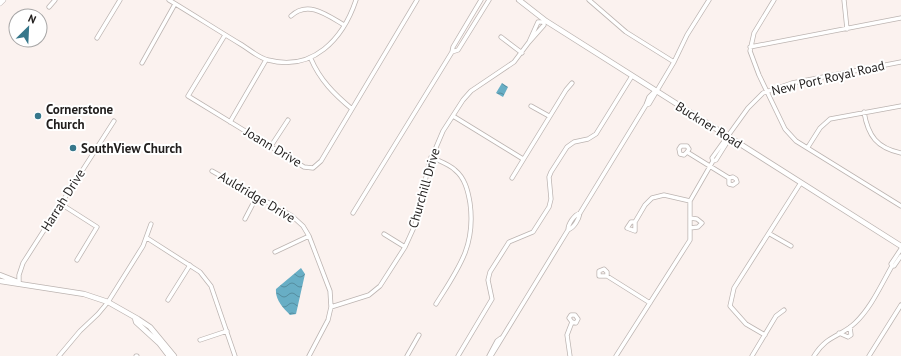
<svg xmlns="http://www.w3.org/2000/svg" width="901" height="356" viewBox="0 0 901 356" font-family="'PT Sans',sans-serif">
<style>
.water{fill:url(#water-waves)}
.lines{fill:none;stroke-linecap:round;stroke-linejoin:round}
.street-casing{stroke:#bcb4b1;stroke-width:5}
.secondary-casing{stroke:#bcb4b1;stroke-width:6}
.primary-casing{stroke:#bcb4b1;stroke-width:6}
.street{stroke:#fff;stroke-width:3.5}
.secondary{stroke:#fff;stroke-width:4.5}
.primary{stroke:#fff;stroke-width:5}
.poi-dot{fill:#37778b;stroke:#fff;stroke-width:1.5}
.labels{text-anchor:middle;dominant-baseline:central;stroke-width:4;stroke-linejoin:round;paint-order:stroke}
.street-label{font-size:13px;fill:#211e1d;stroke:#fff}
.poi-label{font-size:13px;font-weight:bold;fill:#211e1d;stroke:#fff;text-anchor:start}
</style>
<defs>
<pattern id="water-waves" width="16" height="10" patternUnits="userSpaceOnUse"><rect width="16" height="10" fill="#68aec5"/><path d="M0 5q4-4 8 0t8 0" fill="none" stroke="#558d9f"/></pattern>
</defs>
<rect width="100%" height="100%" fill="#fbf2ef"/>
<path class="water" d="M502,83L508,87L503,97L496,93Z
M301,268L305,274L296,314L290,315C283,308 275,300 276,289Z"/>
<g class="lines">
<g class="street-casing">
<path id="street" d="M169,0C194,15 217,30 242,45C250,50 259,58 268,60C313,72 343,39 356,0
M589,0L626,32L674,62L687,35L709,0
M774,0L754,33L750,51L759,75L785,129L796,141L901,206
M844,0L847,29
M49,7L55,0
M291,16C308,0 327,15 344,25
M542,22H538L529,42L544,25V20
M225,35L188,96L304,167L313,168L321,161L417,0
M501,37L522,53
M97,38L120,0
M750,47L901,18
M452,52L458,50L489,0
M311,59C320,80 334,94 352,109
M142,63L175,4
M646,105L649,104L674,62
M531,106L549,116
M864,112C868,136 877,148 901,153
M453,116L523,159
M230,122L266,60
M728,137L726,144L716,160L713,161L712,158L748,108L763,93L792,83L901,62
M271,146L288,120
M808,147L820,128L830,119L901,106
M687,152L684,155L680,154L679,149L681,146H687L689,149L687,152L729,178L733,177L736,179L737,182L733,185L729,184V178
M431,157C439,161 449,164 455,170C465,178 468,191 470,203C476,246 458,269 436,304
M212,171L292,216L303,226L309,236L330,291L331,307L328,320L309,356
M512,178L566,90L572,83
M61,204L97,227L77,260
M353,213L452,52L453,47L481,0
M245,219L257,196
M635,222H631L627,228L635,231V222L645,205L652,198L664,195L690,201
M690,228L698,227L702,223L697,219L690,218
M568,230C574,228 579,219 580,213L646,105L649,97L655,91
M384,234L405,247
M770,234L791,246
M147,238L200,272L211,286L235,356
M901,249L891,264L892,266H894L901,256
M275,252L309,236
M607,276H599V271L604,269L607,272V276L650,303
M19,283V275L23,263L114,121
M168,300L190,265
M331,307L369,295L380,286L405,247L415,225L429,164L443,131L463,100L471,91L514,62L529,42
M839,333L848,337L851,335L850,327
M765,335L746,324L730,306L734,288L800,184
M200,340L227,331
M59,356L80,331L98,314L108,302L143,246L151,224
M136,356H137
M407,356L419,335
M458,356L492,299L488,280L490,272L509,242L533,232L549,207L551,199L549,177L551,172L567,147L574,142L588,139L596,134L632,76
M489,356L497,341L501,338
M491,356L568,230C568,224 574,215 580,213
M570,356L567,335L572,322L569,318L571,315H575L578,319L576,323L572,322
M616,356L690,240V201L713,161
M752,356L776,316L784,310
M814,356C827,335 840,337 855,323C871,308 881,285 892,266
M869,356L901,305"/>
</g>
<g class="secondary-casing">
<path id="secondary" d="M519,0L546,21L901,246
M0,275L18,282
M0,281L84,294L108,302L138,319L150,327L174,356
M135,318L136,322L159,343L169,356"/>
</g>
<g class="primary-casing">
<path id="primary" d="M0,3L3,0"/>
</g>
<use href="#street" class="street"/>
<use href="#secondary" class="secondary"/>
<use href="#primary" class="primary"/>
</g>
<g class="poi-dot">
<circle cx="38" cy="116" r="4"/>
<circle cx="73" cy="148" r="4"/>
</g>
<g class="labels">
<g class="street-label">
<text transform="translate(828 78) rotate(-13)">New Port Royal Road</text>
<text transform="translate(709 125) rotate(32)">Buckner Road</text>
<text transform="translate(273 147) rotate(31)">Joann Drive</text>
<text transform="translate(424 188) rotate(-74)">Churchill Drive</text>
<text transform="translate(257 197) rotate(31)">Auldridge Drive</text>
<text transform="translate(63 200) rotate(-58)">Harrah Drive</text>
</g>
<g class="poi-label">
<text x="46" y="109">Cornerstone<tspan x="46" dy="15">Church</tspan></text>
<text x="81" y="148">SouthView Church</text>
</g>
</g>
<g transform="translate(28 28) rotate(24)"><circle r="19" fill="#ffffff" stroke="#a6a5a5"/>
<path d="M0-3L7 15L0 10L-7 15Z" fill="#37778b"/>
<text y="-6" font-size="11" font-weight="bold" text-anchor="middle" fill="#211e1d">N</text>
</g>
</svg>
